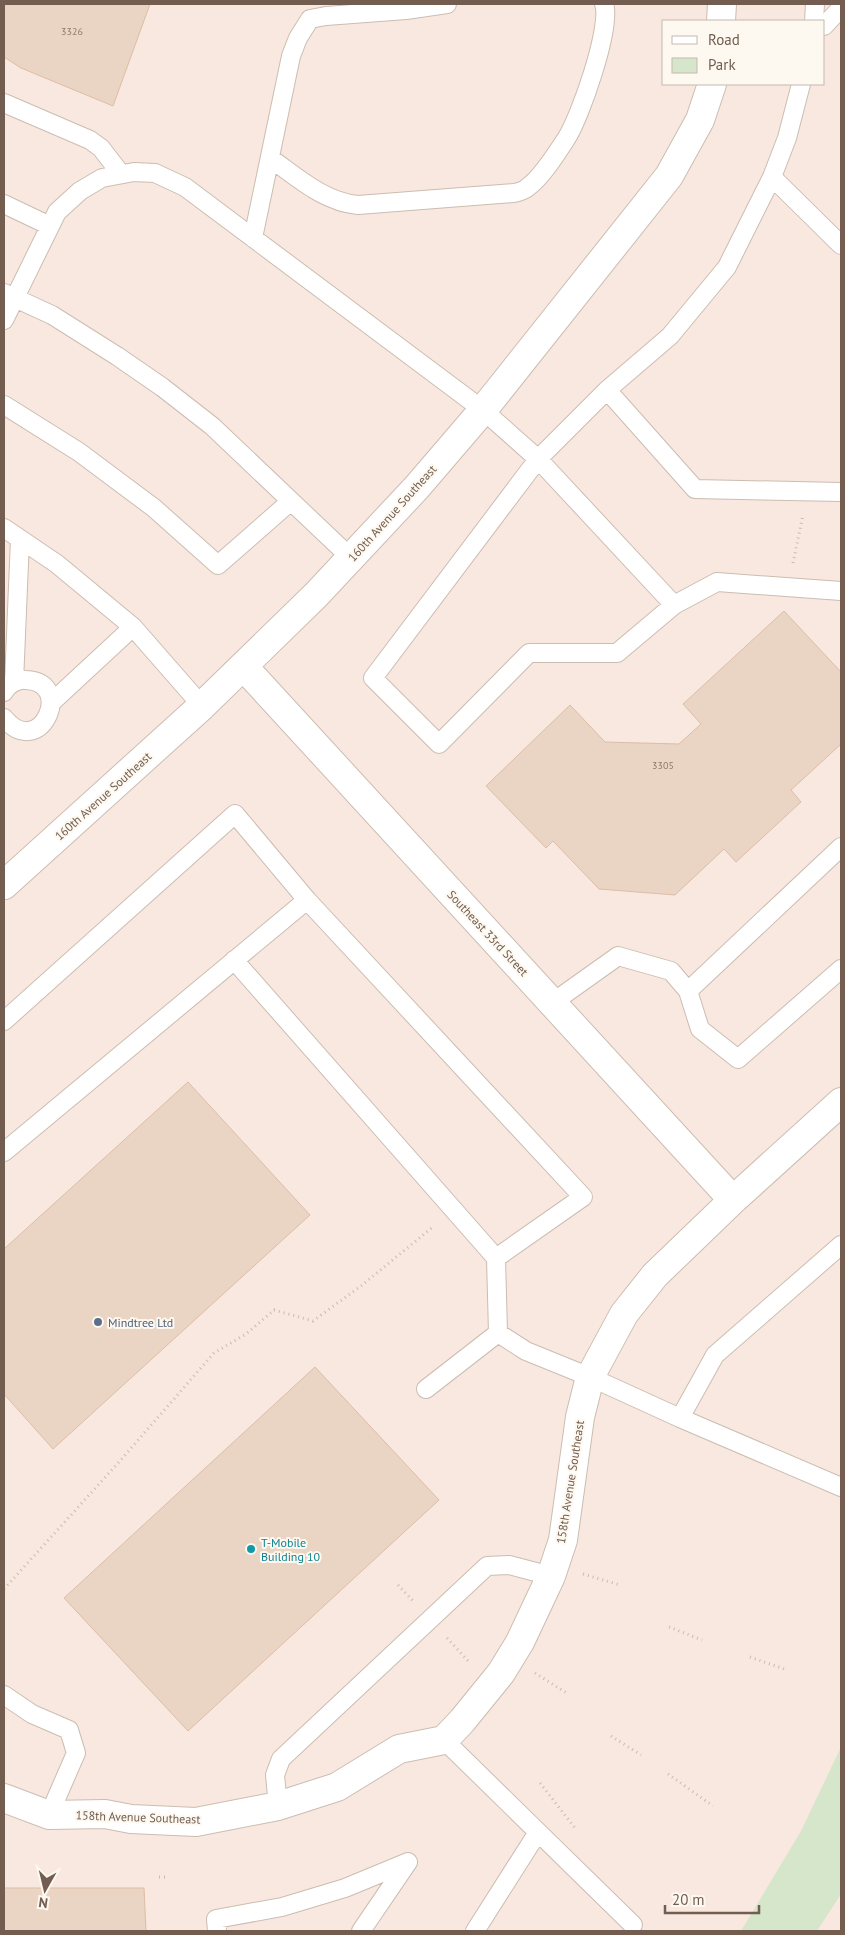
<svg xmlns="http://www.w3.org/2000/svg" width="845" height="1935" viewBox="0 0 845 1935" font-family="'PT Sans',sans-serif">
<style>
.commercial{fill:#f9e8df;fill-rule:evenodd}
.green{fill:#d5e6ca}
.building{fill:#ead4c3;stroke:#ddbda7}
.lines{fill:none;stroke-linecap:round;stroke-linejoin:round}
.lane-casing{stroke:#cbbdb1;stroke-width:20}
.street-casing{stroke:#cbbdb1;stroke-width:30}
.path{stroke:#d1b9a8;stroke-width:3;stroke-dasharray:1 4;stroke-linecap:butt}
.lane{stroke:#fff;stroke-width:18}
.street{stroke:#fff;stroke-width:28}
.service-dot{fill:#5c6f8a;stroke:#fdf8f0;stroke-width:2}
.culture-dot{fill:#0f9aa8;stroke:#fdf8f0;stroke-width:2}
.labels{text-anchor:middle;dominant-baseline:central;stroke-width:4;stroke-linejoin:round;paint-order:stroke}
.number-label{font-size:10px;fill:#907b6d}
.street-label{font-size:12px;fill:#725d50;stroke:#fdf8f0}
.service-label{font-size:12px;fill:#4e5e75;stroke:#fdf8f0;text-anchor:start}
.culture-label{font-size:12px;fill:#0d838f;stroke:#fdf8f0;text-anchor:start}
</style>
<rect width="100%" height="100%" fill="#faf4ea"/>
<path class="commercial" d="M4,4H841V1931H4ZM664,21H824V84H664Z"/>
<path class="green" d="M841,1747V1894L817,1931H741L801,1831Z"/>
<path class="building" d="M4,4H150L113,106L21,68L4,57Z
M784,611L841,672V744L791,790L801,802L736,862L724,849L675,895L599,889L553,841L546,848L486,786L570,705L605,742L679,744L701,724L683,704Z
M188,1082L310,1215L53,1449L4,1394V1249Z
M315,1367L439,1500L188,1731L64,1598Z
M4,1888H144L146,1931H4Z"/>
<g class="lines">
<g class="lane-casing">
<path id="lane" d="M814,21L815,4
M824,26L841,8
M801,84L787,138L772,177L727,267L670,336L607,390L538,459L373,678L439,744L529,653H617L674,605L717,582L841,591
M4,103L90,140L101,148L121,174
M270,158C297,177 324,202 358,205L514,193C519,192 525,190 528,187C541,178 557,153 566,139C580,118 612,26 604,4
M772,177L841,245
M4,204L50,226
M253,238L291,56L298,38L310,19L326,16L406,10L447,4
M4,293L52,315L117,356L162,387L212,426L351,558
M4,320L57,212L80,191L102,178L134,172L155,173L185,187L483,410L538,459L674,605
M607,390L695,489L841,492
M4,405L79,452L154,508L218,565L291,501
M4,528L57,564L133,627L202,706
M14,682L20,539
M4,692C8,684 18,679 26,680C76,682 40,762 4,718
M51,703L133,627
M307,900L583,1197L496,1258
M234,960L496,1258L498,1333L526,1351L590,1377L680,1418L841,1487
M688,991L700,1029L738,1059L841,969
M552,1003L618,956L671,971L688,991L841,847
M4,1021L235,814L307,900L4,1152
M426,1389L498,1333
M680,1418L715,1355L841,1245
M4,1695L32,1714L69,1730L76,1753L49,1815
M444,1740L633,1925
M278,1806L275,1775L281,1759L487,1566L509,1565L551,1576
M217,1931L216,1919L282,1907L345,1888L408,1862L361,1931
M475,1931L538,1832"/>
</g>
<g class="street-casing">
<path id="street" d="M721,21L722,4
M243,666L733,1200
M4,885L202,706L316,595L417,487L483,410L669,176L700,120L712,84
M4,1798L49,1815L105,1814L131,1819L196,1822L278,1806L337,1787L399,1749L444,1740L462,1721L501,1673L520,1642L551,1576L563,1540L580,1417L590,1377L624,1314L655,1275L733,1200L841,1102"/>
</g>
<path class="path" d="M793,563L803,515
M583,1574L620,1585
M398,1585L413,1601
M4,1589L119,1462L214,1353L246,1334L274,1310L313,1321L361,1286L434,1226
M669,1627L702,1640
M447,1638L470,1663
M750,1657L787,1670
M535,1673L568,1694
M611,1736L641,1755
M668,1774L713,1806
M540,1783L575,1828
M159,1877H165"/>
<use href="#lane" class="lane"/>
<use href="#street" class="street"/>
</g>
<circle class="service-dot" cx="98" cy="1322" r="5"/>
<circle class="culture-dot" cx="251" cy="1549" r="5"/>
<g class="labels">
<g class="number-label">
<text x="72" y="31">3326</text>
<text x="663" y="765">3305</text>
</g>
<g class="street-label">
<text transform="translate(392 513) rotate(-48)">160th Avenue Southeast</text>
<text transform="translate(103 796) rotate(-42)">160th Avenue Southeast</text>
<text transform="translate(488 933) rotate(47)">Southeast 33rd Street</text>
<text transform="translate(570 1482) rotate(-81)">158th Avenue Southeast</text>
<text transform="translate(138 1817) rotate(2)">158th Avenue Southeast</text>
</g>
<g class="service-label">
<text x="108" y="1322">Mindtree Ltd</text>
</g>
<g class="culture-label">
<text x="261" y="1542">T-Mobile<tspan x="261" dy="14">Building 10</tspan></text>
</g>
</g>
<rect width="845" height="1935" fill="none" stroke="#725d50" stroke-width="10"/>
<rect x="662" y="20" width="162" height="65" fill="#fdf8f0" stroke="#c5bab0"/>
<rect x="672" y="36" width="25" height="8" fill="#ffffff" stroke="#c5bab0"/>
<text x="708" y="45" font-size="15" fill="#725d50">Road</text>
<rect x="672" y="58" width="25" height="15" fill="#d5e6ca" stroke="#c5bab0"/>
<text x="708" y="70" font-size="15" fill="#725d50">Park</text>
<g transform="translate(45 1890) rotate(188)" stroke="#fdf8f0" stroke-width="4" paint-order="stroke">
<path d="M0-4L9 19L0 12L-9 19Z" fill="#725d50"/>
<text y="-8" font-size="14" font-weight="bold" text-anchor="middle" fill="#725d50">N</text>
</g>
<path d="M665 1905v8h94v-8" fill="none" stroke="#725d50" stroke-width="2.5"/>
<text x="672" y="1905" font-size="15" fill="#725d50" stroke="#fdf8f0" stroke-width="4" paint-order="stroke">20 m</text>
</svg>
